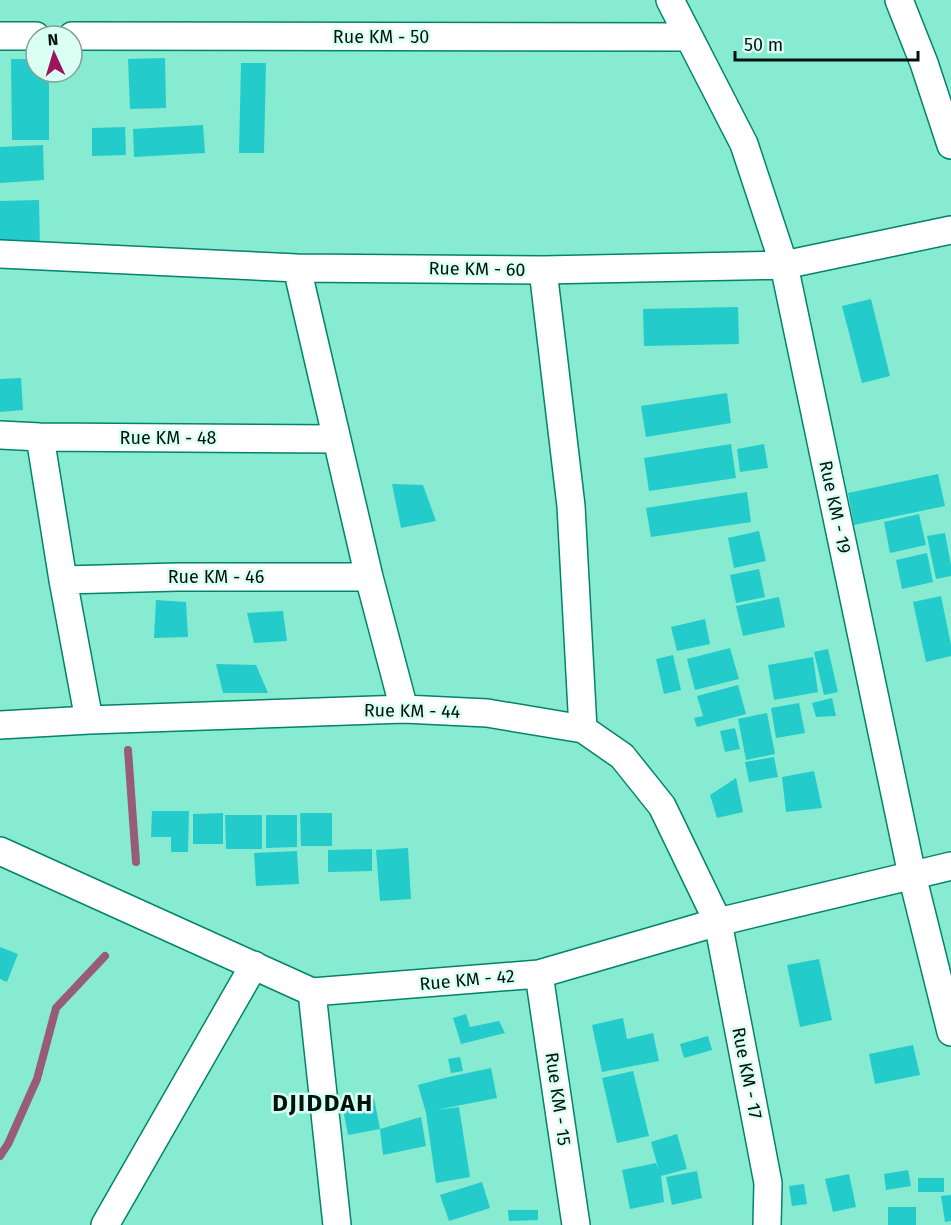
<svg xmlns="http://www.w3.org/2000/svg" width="951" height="1225" viewBox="0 0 951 1225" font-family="'Fira Sans',sans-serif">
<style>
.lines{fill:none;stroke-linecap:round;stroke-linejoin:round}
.stream{stroke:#995c76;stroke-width:8}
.building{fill:#24cbcb}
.street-casing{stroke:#01836d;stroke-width:30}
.street{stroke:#fff;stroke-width:27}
.labels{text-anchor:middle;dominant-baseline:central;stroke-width:5;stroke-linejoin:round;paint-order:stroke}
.street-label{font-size:18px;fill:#00130e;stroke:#dafff3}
.district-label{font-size:24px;font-weight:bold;letter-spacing:1.5px;fill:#00130e;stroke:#dafff3}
</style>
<rect width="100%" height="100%" fill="#86ebd0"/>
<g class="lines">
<path class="stream" d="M128,750L136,862
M0,1156L8,1144L37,1079L56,1008L105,956"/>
</g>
<path class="building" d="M165,58L166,108L130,109L128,59Z
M11,59H36V72H49V140H12Z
M241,63H266L264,153H239Z
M203,125L205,153L134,157L133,129Z
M125,127L126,155L92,156V128Z
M43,145L44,180L0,183V147Z
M39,200L40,249L0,251V201Z
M871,299L890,376L862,383L842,306Z
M738,307L739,344L644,346L643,309Z
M21,378L23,410L0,412V379Z
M727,393L731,423L646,437L641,406Z
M731,444L736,478L649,491L644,458Z
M764,444L768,468L740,472L737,449Z
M938,474L945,506L854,525L848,493Z
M392,484L423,485L436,521L401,528Z
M747,492L751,522L651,537L646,508Z
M919,514L926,545L890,553L884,522Z
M759,531L766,561L734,568L728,538Z
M945,533L951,565V576L936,579L927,536Z
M927,553L933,582L902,589L896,560Z
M759,569L765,597L736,603L730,575Z
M941,596L951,645V656L926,662L913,602Z
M779,597L785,627L743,636L736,606Z
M156,600L186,602L188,637L154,638Z
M283,611L287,641L254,643L247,613Z
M705,619L710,644L677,651L671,627Z
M730,648L739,679L695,690L687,659Z
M828,649L838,692L824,695L814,652Z
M673,655L681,690L664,694L656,659Z
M813,657L818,692L774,700L768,665Z
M216,664L256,665L268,693H223Z
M738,685L746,714L697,727L694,718L703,716L697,696Z
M832,698L836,716L816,717L812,703Z
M799,703L805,733L776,738L771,708Z
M767,713L775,754L746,760L738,719Z
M735,728L740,749L725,752L720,731Z
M774,757L778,777L749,782L745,762Z
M814,771L822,808L786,812L782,777Z
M736,778L743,812L717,818L710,795Z
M152,811H189L188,852H171V837H151Z
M223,813V844H193V814Z
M300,813H332V846H301Z
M225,815H262V849H226Z
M266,815H297V847L266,848Z
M408,848L411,899L380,901L376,850Z
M372,849V871L328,872V850Z
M297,851L299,884L256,886L254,853Z
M0,947L18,954L7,982L0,979Z
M819,959L832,1020L800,1027L787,965Z
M466,1014L470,1027L499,1021L505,1033L461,1044L453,1018Z
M623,1018L627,1039L653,1033L659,1061L602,1072L592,1025Z
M708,1036L712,1050L684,1058L680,1044Z
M913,1045L920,1075L875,1084L869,1054Z
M460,1057L463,1071L451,1073L448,1059Z
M491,1068L497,1098L436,1110L459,1107L470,1177L436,1183L426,1113L418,1085L444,1078Z
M633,1071L649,1136L617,1143L602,1078Z
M374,1098L380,1129L421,1117L426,1146L383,1155L380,1129L348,1135L342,1104Z
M677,1134L687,1169L661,1176L664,1202L630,1209L622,1170L656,1163L659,1171L651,1142Z
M908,1170L911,1186L886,1190L884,1174Z
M697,1171L702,1198L672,1205L666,1177Z
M849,1174L856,1207L833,1212L825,1179Z
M918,1178H944V1192H918Z
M482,1182L490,1208L449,1221L440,1195Z
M804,1184L807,1204L792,1206L789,1186Z
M951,1195V1221L945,1222L941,1196Z
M888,1207H916V1225H888Z
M508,1210H538V1220L509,1221Z"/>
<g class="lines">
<g class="street-casing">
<path id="street" d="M670,0L744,144L784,265L912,875L951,1032
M899,0L924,63L951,145
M0,36H36
M72,36L689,37
M0,254L297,268L543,270L784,265L951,230
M297,268L369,577L404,709
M543,270L571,506L583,729
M0,435L40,437L336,439
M40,437L63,580L89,720
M63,580L178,577H369
M0,725L89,720L404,709L487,713L583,729L622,756L662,806L718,922L768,1183L767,1225
M0,851L312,992L539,974L718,922L951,866
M539,974L576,1225
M312,992L337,1225
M105,1225L254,965"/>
</g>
<use href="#street" class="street"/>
</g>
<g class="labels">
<g class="street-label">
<text x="381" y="37">Rue KM - 50</text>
<text transform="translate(477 269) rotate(1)">Rue KM - 60</text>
<text x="168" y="438">Rue KM - 48</text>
<text transform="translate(835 507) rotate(78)">Rue KM - 19</text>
<text x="216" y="577">Rue KM - 46</text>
<text transform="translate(412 711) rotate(1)">Rue KM - 44</text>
<text transform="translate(467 980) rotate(-5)">Rue KM - 42</text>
<text transform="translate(747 1073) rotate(79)">Rue KM - 17</text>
<text transform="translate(558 1099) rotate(82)">Rue KM - 15</text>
</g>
<g class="district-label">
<text x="323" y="1103">DJIDDAH</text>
</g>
</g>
<g transform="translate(54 54) rotate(356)"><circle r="28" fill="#dafff3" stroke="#83a197" stroke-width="1.5"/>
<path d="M0-4.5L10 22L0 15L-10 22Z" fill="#9f145f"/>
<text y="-9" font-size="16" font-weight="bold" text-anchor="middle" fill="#00130e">N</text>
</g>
<path d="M735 51v9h183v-9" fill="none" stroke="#00130e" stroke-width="3"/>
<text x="744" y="51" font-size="18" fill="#00130e" stroke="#dafff3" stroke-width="4.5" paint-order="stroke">50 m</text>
</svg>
